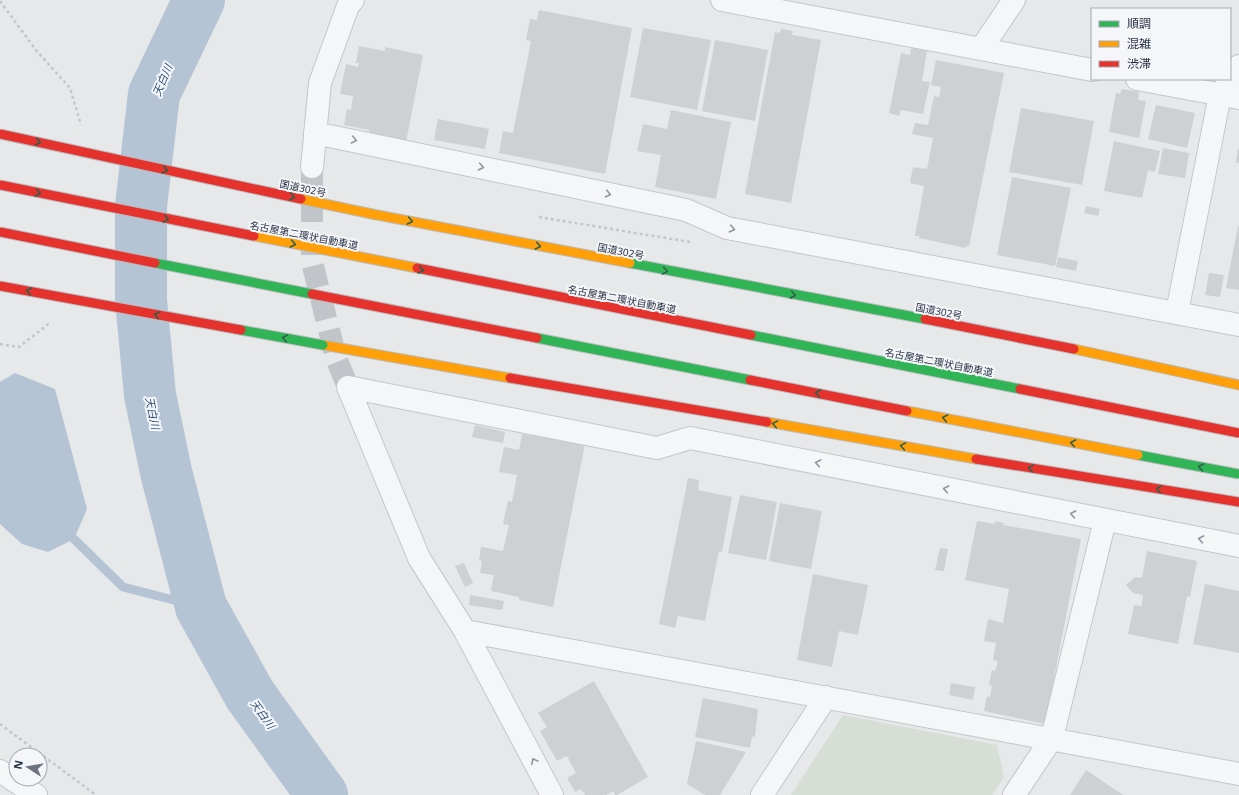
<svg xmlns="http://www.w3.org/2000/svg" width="1239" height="795" viewBox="0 0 1239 795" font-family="'Noto Sans','Noto Sans JP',sans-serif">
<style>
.green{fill:#d6ded6}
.water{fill:#b4c4d5}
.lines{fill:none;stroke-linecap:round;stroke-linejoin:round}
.stream{stroke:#b4c4d5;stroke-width:9}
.river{stroke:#b4c4d5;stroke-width:52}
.building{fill:#ced0d3}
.street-tunnel{stroke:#c1c4c9;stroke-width:22;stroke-dasharray:22 11;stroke-linecap:butt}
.street-casing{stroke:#c4c6c8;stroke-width:24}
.fast-casing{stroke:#b8bbbf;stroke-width:11}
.slow-casing{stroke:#b8bbbf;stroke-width:11}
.jam-casing{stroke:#b8bbbf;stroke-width:11}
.path{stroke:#c5c6ca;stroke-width:2.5;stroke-dasharray:3 3;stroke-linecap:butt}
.street{stroke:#f5f6f7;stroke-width:22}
.fast{stroke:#30b455;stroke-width:9}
.slow{stroke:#ff9f0a;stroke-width:9}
.jam{stroke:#e5322d;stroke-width:9}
.fast-bridge-casing{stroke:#b8bbbf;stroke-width:11;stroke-linecap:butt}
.slow-bridge-casing{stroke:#b8bbbf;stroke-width:11;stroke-linecap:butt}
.jam-bridge-casing{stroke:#b8bbbf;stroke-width:11;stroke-linecap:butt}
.fast-bridge{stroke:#30b455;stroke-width:9}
.slow-bridge{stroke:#ff9f0a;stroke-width:9}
.jam-bridge{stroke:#e5322d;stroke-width:9}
.oneway{stroke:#90959e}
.oneway2{stroke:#2d614b}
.labels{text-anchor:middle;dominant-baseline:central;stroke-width:4;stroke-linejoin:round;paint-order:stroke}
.street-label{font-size:10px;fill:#2b3445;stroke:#f4f6f9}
.water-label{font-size:11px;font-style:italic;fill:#34527a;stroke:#f4f6f9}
</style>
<rect width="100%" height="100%" fill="#e6e8ea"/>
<path class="green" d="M843,715L997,745L1004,777L992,795H791Z"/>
<path class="water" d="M15,373L55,389L87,509L74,539L48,552L22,544L0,524V382Z"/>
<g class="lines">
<path class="stream" d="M74,539L123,587L201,607"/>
<path class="river" d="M199,0L154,94L141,206V300L150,395L166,472L201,607L250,695L322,795"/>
</g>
<path class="building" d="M539,10L632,28L605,174L499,153L503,131L513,133L531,41L526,40L530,19L537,20Z
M643,28L711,40L697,110L630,97Z
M781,29L793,31L792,35L821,40L791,203L745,194L775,32L780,33Z
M715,40L768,50L755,121L702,111Z
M359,46L385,51V47L423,55L406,142L369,135V130L344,125L347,109L351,110L353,96L340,94L346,64L358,67L359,63H356Z
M911,48L927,51L922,81L930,82L923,114L901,110L899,116L889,113L901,53L910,55Z
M936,60L1004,73L969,246H966V248L919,238L920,236H915L924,186L910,183L913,167L927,169L933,138L912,134L915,123L928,125L934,96L939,97L941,87L931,85Z
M1122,89L1139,92L1138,100L1146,101L1139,138L1109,132L1116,93L1120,94Z
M1156,105L1195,113L1187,148L1148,139Z
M1021,108L1094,121L1082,185L1009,172Z
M671,110L731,122L716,199L655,187L661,155L637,151L643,124L667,129Z
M438,119L489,129L485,149L434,140Z
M1114,141L1160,151L1155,172L1148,170L1142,198L1104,191Z
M1163,148L1189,153L1185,178L1158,174Z
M1238,149H1239V163L1236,162Z
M1012,177L1071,188L1055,266L997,255Z
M1086,206L1100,209L1098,216L1084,213Z
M1238,226H1239V290L1226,288Z
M1058,257L1078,261L1076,271L1056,267Z
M1209,273L1224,275L1220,297L1205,295Z
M475,425L505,432L503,443L472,437Z
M522,434L585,444L553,607L519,600V597L491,591L494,575L480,573L482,561L479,560L481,547L503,551L509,525L503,524L508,501L512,502L517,475L499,472L504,447L519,450Z
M688,478L699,480L698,490L732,497L722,552L719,551L705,621L678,616L675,628L659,624Z
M740,495L777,502L766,560L728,553Z
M780,503L822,511L811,569L769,561Z
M977,521L995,524V521L1004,523L1003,525L1081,539L1045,724L984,711L987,696L990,697L992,686L989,685L992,670L995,671L998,661L993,660L996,643L984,641L988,619L1003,623L1009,589L965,580Z
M940,548L948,549L944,571L935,570Z
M1147,551L1197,561L1190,597L1187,596L1178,644L1128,634L1134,605L1142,606L1143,595L1133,593L1126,585L1135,577L1142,578Z
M464,563L473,583L465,587L455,566Z
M813,574L868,585L858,635L839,631L832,667L797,660Z
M1205,584L1239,591V653L1193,644Z
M470,595L504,601L502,610L469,605Z
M594,681L648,777L617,795H615L613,791L606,795H585L581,789L575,792L567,778L576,773L567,756L557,761L540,731L547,727L538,713Z
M951,683L975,687L973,700L949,695Z
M703,698L758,709L755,737L752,736L750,748L695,737Z
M696,741L746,752L720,795H705L687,784Z
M1086,770L1123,795H1070Z"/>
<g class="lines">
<path class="street-tunnel" d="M312,167V262L336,358L348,387"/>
<g class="street-casing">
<path id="street" d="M722,0L1092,70
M981,49L1014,0
M1137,79L1239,98
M315,133L686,210L727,228L1239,325
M312,167L320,83L348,6L353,0
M1177,312L1220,95L1239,66
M348,387L657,448L690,438L1239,546
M348,387L419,558L465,631L552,795
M465,631L1239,774
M0,771L36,795
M762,795L826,697
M1014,795L1052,738L1105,520"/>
</g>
<g class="fast-casing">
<path id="fast" d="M630,263L925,319"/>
</g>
<g class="slow-casing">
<path id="slow" d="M372,214L630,263
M323,345L510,378
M1074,349L1239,385
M767,422L976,459"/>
</g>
<g class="jam-casing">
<path id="jam" d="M925,319L1074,349
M510,378L767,422
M976,459L1239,502"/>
</g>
<path class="path" d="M0,1L36,50L70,88L81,125
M539,217L690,242
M0,344L19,347L51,322
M0,724L96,795"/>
<use href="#street" class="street"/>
<use href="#fast" class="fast"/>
<use href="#slow" class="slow"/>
<use href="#jam" class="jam"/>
<g class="fast-bridge-casing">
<path id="fast-bridge" d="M155,263L312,294
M241,330L323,345
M751,335L1020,389
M537,338L750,380
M1138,455L1239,474"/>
</g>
<g class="slow-bridge-casing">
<path id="slow-bridge" d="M301,199L372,214
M254,236L417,268
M907,411L1138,455"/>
</g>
<g class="jam-bridge-casing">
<path id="jam-bridge" d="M0,134L301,199
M0,185L254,236
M0,232L155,263
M417,268L751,335
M0,286L241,330
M312,294L537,338
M750,380L907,411
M1020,389L1239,433"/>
</g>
<use href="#fast-bridge" class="fast-bridge"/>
<use href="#slow-bridge" class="slow-bridge"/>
<use href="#jam-bridge" class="jam-bridge"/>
</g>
<defs><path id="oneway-chevron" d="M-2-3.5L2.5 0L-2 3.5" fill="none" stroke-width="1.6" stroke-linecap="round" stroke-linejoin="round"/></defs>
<g class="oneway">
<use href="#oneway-chevron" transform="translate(354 140) rotate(12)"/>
<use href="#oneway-chevron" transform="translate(481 167) rotate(12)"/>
<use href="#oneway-chevron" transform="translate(608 194) rotate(12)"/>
<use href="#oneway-chevron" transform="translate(732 229) rotate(12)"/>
<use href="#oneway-chevron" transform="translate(818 463) rotate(-169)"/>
<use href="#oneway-chevron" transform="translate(946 489) rotate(-169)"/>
<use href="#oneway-chevron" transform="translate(1073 514) rotate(-169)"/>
<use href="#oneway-chevron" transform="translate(1201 539) rotate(-169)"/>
<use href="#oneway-chevron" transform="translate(534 761) rotate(-118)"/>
</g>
<g class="oneway2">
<use href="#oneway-chevron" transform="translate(38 142) rotate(12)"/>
<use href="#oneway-chevron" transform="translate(165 170) rotate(12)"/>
<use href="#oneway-chevron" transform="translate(38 193) rotate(11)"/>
<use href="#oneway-chevron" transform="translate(292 197) rotate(12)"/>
<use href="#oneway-chevron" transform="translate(166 219) rotate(11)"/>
<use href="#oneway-chevron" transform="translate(410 221) rotate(11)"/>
<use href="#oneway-chevron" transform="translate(293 244) rotate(11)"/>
<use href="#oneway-chevron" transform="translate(538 246) rotate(11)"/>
<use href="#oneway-chevron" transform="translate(421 270) rotate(11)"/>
<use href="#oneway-chevron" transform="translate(665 271) rotate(11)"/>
<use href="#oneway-chevron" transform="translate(29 291) rotate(-169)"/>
<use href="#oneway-chevron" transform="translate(793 295) rotate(11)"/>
<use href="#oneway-chevron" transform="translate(157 315) rotate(-169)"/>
<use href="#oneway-chevron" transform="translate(285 338) rotate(-170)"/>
<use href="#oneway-chevron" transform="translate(818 393) rotate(-169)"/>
<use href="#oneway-chevron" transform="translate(945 418) rotate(-169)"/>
<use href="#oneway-chevron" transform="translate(775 424) rotate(-170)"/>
<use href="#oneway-chevron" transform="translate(1073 443) rotate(-169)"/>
<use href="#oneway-chevron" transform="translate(903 446) rotate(-170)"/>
<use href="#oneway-chevron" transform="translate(1201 467) rotate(-169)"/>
<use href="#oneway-chevron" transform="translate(1031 468) rotate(-171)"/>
<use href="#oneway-chevron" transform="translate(1159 489) rotate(-171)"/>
</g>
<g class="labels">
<g class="street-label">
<text transform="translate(303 188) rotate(12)">国道302号</text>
<text transform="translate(304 235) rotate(11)">名古屋第二環状自動車道</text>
<text transform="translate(621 251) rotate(11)">国道302号</text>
<text transform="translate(622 299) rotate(11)">名古屋第二環状自動車道</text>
<text transform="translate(939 311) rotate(11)">国道302号</text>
<text transform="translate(939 362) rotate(11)">名古屋第二環状自動車道</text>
</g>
<g class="water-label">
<text transform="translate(162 80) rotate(-67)">天白川</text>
<text transform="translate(153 413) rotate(79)">天白川</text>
<text transform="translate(263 714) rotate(54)">天白川</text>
</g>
</g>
<rect x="1091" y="8" width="140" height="72" fill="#f4f6f9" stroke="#a4a8b1"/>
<rect x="1099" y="21" width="20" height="6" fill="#30b455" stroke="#a4a8b1"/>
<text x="1127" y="28" font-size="12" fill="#2b3445">順調</text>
<rect x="1099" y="41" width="20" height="6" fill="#ff9f0a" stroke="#a4a8b1"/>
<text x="1127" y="48" font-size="12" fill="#2b3445">混雑</text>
<rect x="1099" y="61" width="20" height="6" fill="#e5322d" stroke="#a4a8b1"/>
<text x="1127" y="68" font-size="12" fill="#2b3445">渋滞</text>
<g transform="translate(28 767) rotate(282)"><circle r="19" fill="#f4f6f9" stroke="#a4a8b1"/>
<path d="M0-3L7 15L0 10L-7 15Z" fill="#6c737f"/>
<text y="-6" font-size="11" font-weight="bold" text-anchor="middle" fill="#2b3445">N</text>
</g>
</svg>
